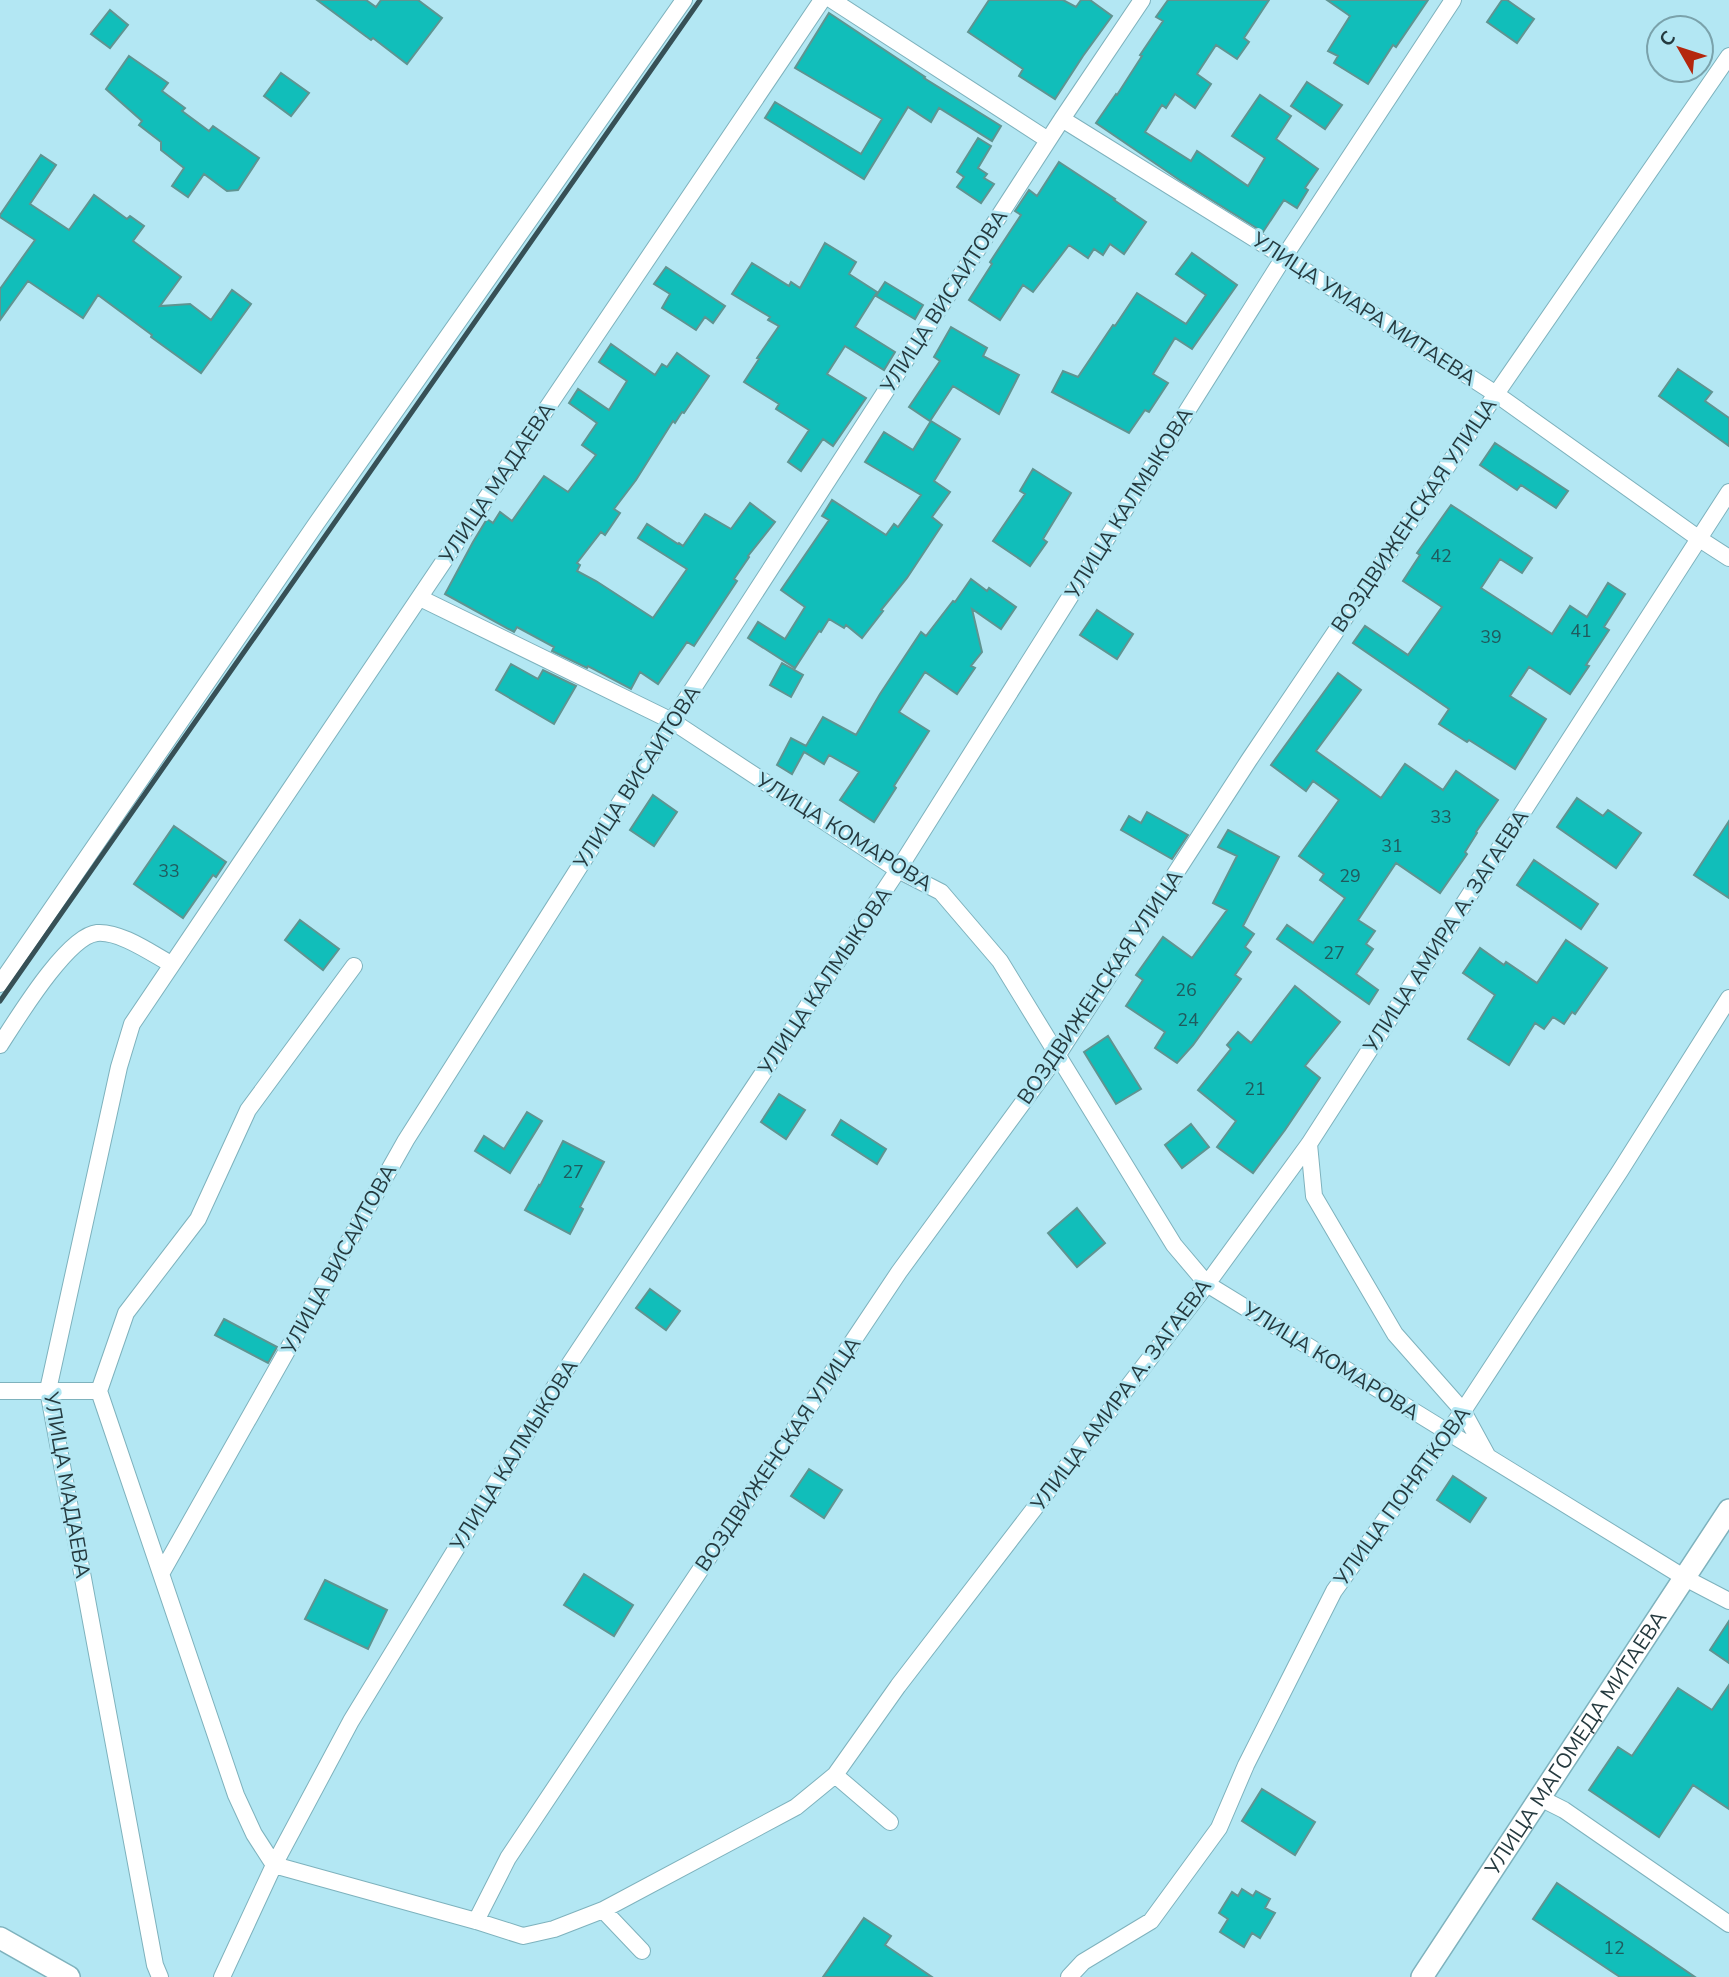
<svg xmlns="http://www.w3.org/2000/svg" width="1729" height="1977" viewBox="0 0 1729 1977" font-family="'Nunito Sans',sans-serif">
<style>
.building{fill:#11beba;stroke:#5f9491;stroke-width:2}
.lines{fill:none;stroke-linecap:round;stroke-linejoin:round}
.minor-casing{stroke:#7eb2bd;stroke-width:18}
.tertiary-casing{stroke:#7eb2bd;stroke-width:24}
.minor{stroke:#fff;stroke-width:16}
.tertiary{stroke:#fff;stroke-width:21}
.rail{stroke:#375056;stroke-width:5}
.labels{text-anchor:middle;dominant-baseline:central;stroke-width:6;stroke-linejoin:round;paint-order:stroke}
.number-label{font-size:18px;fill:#205b5e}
.street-label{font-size:21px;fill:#253a3f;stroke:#b3e7f3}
</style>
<rect width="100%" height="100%" fill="#b3e7f3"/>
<path class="building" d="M317,0H366L376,7L381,0H418L442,18L407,64L373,38L371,40Z
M989,0H1063L1076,7L1081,0H1090L1112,16L1083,56L1055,99L1019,76L1023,69L968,32Z
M1168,0H1269L1244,38L1249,42L1237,59L1216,45L1197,74L1211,84L1195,108L1175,94L1166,108L1162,105L1145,132L1191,161L1197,151L1248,186L1265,158L1232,136L1260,95L1291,116L1276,139L1318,169L1305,188L1308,190L1297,208L1284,200L1263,232L1181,181L1096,123L1116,94L1117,95L1142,56L1140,55L1163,21L1156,17Z
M1327,0H1428L1396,47L1393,45L1368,84L1334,63L1338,56L1328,51L1350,16Z
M1502,0H1507L1534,19L1517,43L1487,22Z
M110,10L128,25L110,48L91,34Z
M829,13L925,77L924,78L1001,126L992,141L939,108L931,122L908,107L864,179L765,118L775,102L861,154L882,119L795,68Z
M129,56L168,83L162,91L185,108L182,111L209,131L213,126L259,158L238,190L227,191L204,174L188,197L172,186L184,168L161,150V142L139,125L142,121L106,89Z
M281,73L309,93L291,116L264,96Z
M1307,82L1342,105L1325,129L1291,106Z
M978,138L991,146L978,168L987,174L984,178L994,184L981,203L957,187L964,177L957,172Z
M41,155L56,165L30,204L69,230L94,195L127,219L130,216L144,226L133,241L181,277L160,306L190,304L211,320L232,290L251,304L201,373L151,337L152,335L98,295L83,318L28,281L0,320V289L35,240L0,217V215Z
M1059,162L1115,199L1114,200L1146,222L1124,254L1110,244L1103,255L1094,249L1088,258L1069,245L1033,292L1023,285L1000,320L969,300L992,264L990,262L1021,215L1015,211L1029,190L1037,196Z
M825,243L856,262L849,274L877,292L855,327L895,352L884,370L845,346L827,374L866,398L833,446L823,439L801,471L788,462L809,430L776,409L779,404L744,382L759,359L757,358L779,326L768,320L770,317L732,294L752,263L789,286L791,282L800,288Z
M1192,253L1237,285L1192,349L1175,338L1153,374L1168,383L1149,412L1145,410L1129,433L1052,392L1063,371L1078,377L1113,325L1115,326L1137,293L1186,324L1206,295L1176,274Z
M666,267L725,306L713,323L705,317L696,330L662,308L670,294L654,284Z
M885,282L923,305L915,319L876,296Z
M951,327L987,348L983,356L1019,375L999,414L953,386L930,421L909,407L940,361L934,357Z
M611,344L655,375L662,364L667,367L677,353L709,376L684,413L682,412L675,423L673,421L636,480L614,509L620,513L605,535L601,532L577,563L580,565L577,571L596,581L653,618L687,569L638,538L647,524L678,544L679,543L683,546L705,514L731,529L750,503L775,522L748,556L749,557L734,579L737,581L694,646L687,642L658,684L640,672L631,689L588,666L587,668L552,651L554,647L517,627L514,632L445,594L473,542L487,519L493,523L500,512L512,521L544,476L568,492L596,455L582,445L597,423L569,403L578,389L609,410L627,381L599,362Z
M1678,369L1712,392L1705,401L1729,418V446L1659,396Z
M931,421L960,439L934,481L950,492L932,517L942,525L907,578L881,610L883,611L862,638L846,625L844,628L829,619L821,632L819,631L795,668L748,638L758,622L785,639L805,607L781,590L829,520L822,516L832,500L886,535L894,524L898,527L921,495L865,462L884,432L913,450Z
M1495,443L1568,491L1556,508L1521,485L1517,490L1480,465Z
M1033,469L1071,493L1043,539L1047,542L1030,566L993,541L1025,494L1020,491Z
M1451,505L1532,558L1522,573L1500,559L1481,588L1552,634L1570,606L1587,617L1608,583L1625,594L1604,627L1609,630L1586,665L1589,666L1570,694L1529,667L1510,696L1546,719L1515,769L1469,740L1467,742L1439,724L1449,709L1353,643L1365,626L1408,655L1442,607L1403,581L1420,555L1417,553Z
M971,579L987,591L989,588L1016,607L1001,629L972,609L982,652L971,666L975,668L957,694L925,672L899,712L929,731L894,786L896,788L874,822L840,800L859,772L829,755L824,764L804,752L792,774L777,765L791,738L806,746L823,717L856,735L880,694L921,632L926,636L953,601L955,602Z
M1097,610L1133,634L1117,659L1080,635Z
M782,663L803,675L791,697L770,685Z
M511,664L538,679L543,670L576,686L554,724L496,690Z
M1338,673L1361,690L1316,751L1381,798L1405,764L1443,790L1456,771L1498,800L1476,832L1477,833L1465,852L1467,854L1440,893L1396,863L1358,920L1375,931L1366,944L1373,949L1356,974L1378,990L1369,1004L1277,939L1287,925L1313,943L1345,898L1320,880L1324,874L1299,856L1339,800L1313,781L1306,791L1271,765Z
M653,795L677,812L654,846L630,830Z
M1577,798L1603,816L1608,810L1641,833L1616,868L1557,827Z
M1147,812L1188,835L1172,859L1121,830L1129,816L1141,823Z
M1729,821V898L1694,875Z
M174,826L226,862L216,877L213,875L183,918L134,884Z
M1228,830L1279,857L1243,926L1254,934L1245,947L1251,952L1235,975L1241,979L1193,1045L1177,1063L1155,1048L1165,1032L1126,1006L1143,980L1136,975L1163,937L1192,958L1227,910L1213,903L1237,856L1218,847Z
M1534,860L1598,904L1581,929L1517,885Z
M300,920L339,949L323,970L285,940Z
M1566,940L1607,968L1575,1014L1572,1012L1564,1024L1553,1017L1544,1029L1535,1023L1509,1065L1468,1039L1495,995L1463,973L1480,948L1504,965L1506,962L1537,983Z
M1295,986L1340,1022L1305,1066L1320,1078L1285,1130L1253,1173L1217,1147L1236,1121L1198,1090L1231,1049L1227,1045L1238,1032L1251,1043Z
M1108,1036L1141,1089L1116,1104L1084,1052Z
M779,1094L805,1110L786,1139L761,1122Z
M527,1112L542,1121L510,1173L475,1151L484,1136L504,1149Z
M841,1120L886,1149L877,1164L832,1135Z
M1191,1124L1209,1147L1182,1168L1165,1145Z
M563,1141L604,1162L580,1207L583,1209L570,1234L525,1210L539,1185L540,1186Z
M1077,1208L1105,1243L1077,1267L1048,1233Z
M650,1289L680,1311L666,1330L636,1308Z
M224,1319L277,1347L268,1363L215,1335Z
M809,1469L842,1490L824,1518L791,1496Z
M1453,1476L1486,1498L1470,1522L1437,1500Z
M584,1574L633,1605L614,1636L564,1605Z
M325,1580L387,1610L368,1649L305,1619Z
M1729,1621V1663L1710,1650Z
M1729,1685V1809L1693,1785L1659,1837L1589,1790L1618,1747L1632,1756L1678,1688L1712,1710Z
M1262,1789L1315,1822L1295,1855L1242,1821Z
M1557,1883L1695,1977H1620L1533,1919Z
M1242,1889L1253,1896L1256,1891L1270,1899L1265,1908L1275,1913L1260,1938L1252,1933L1244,1947L1220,1932L1228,1919L1219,1913L1232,1892L1238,1896Z
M864,1918L891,1936L885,1945L932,1977H823Z"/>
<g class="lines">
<g class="minor-casing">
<path id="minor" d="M832,0L1048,140
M1062,119L1284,257L1496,394L1698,538L1729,558
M420,598L672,721L898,870L941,892L1000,961L1174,1245L1207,1284L1685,1578L1729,1601
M0,984L316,524L684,0
M0,1045C17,1019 67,936 97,933C120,931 151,953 171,964
M1309,1144L1314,1196L1395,1334L1463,1411L1487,1455
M0,1391H99L236,1795L254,1834L274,1865L476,1921L523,1936L554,1929L603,1910L796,1807L835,1775L898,1686L1207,1284L1309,1144L1729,492
M99,1391L126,1313L198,1219L248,1110L354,966
M162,1572L406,1140L672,721L1062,119L1142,0
M835,1775L890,1822
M1540,1798L1564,1810L1729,1924
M603,1910L642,1951
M476,1921L508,1858L899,1272L1057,1056L1249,760L1496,394L1729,56
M160,1977L155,1965L48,1390L119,1067L132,1024L822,0
M222,1977L274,1865L351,1721L559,1380L898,870L1284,257L1453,0
M1069,1977L1083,1962L1151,1921L1219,1828L1246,1765L1334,1591L1463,1411L1620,1171L1729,998"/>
</g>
<g class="tertiary-casing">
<g id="tertiary">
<path d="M0,1938L69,1977"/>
<path id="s1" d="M1422,1977L1729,1510"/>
</g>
</g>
<use href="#minor" class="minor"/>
<use href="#tertiary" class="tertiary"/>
<path class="rail" d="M0,1001L700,0"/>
</g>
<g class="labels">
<g class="number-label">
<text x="1441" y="556">42</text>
<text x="1581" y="631">41</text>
<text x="1491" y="637">39</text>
<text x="1441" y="817">33</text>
<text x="1392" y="846">31</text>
<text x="169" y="871">33</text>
<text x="1350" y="876">29</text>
<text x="1334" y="953">27</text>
<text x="1186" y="990">26</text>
<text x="1188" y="1020">24</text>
<text x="1255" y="1089">21</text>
<text x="573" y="1172">27</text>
<text x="1614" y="1948">12</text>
</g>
<g class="street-label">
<text transform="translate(944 301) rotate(-57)">УЛИЦА ВИСАИТОВА</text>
<text transform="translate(1364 309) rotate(33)">УЛИЦА УМАРА МИТАЕВА</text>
<text transform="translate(497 483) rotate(-56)">УЛИЦА МАДАЕВА</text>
<text transform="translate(1129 503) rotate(-58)">УЛИЦА КАЛМЫКОВА</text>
<text transform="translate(1414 515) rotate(-56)">ВОЗДВИЖЕНСКАЯ УЛИЦА</text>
<text transform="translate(637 777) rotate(-57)">УЛИЦА ВИСАИТОВА</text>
<text transform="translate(844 832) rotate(32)">УЛИЦА КОМАРОВА</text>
<text transform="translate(1446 931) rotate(-57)">УЛИЦА АМИРА А. ЗАГАЕВА</text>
<text transform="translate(825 981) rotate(-56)">УЛИЦА КАЛМЫКОВА</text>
<text transform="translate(1100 987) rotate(-56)">ВОЗДВИЖЕНСКАЯ УЛИЦА</text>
<text transform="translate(339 1259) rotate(-61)">УЛИЦА ВИСАИТОВА</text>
<text transform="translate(1331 1361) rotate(32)">УЛИЦА КОМАРОВА</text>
<text transform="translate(1121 1395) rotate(-53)">УЛИЦА АМИРА А. ЗАГАЕВА</text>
<text transform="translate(778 1454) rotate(-56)">ВОЗДВИЖЕНСКАЯ УЛИЦА</text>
<text transform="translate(514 1455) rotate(-58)">УЛИЦА КАЛМЫКОВА</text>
<text transform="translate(67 1485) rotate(80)">УЛИЦА МАДАЕВА</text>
<text transform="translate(1402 1496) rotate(-54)">УЛИЦА ПОНЯТКОВА</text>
<text stroke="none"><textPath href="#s1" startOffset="280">УЛИЦА МАГОМЕДА МИТАЕВА</textPath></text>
</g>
</g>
<g transform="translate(1680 49) rotate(309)"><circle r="33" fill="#b3e7f3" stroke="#7aa2ab" stroke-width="2"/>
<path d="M0-5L12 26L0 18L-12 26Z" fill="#b4270d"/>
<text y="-10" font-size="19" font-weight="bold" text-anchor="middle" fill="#253a3f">С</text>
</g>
</svg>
